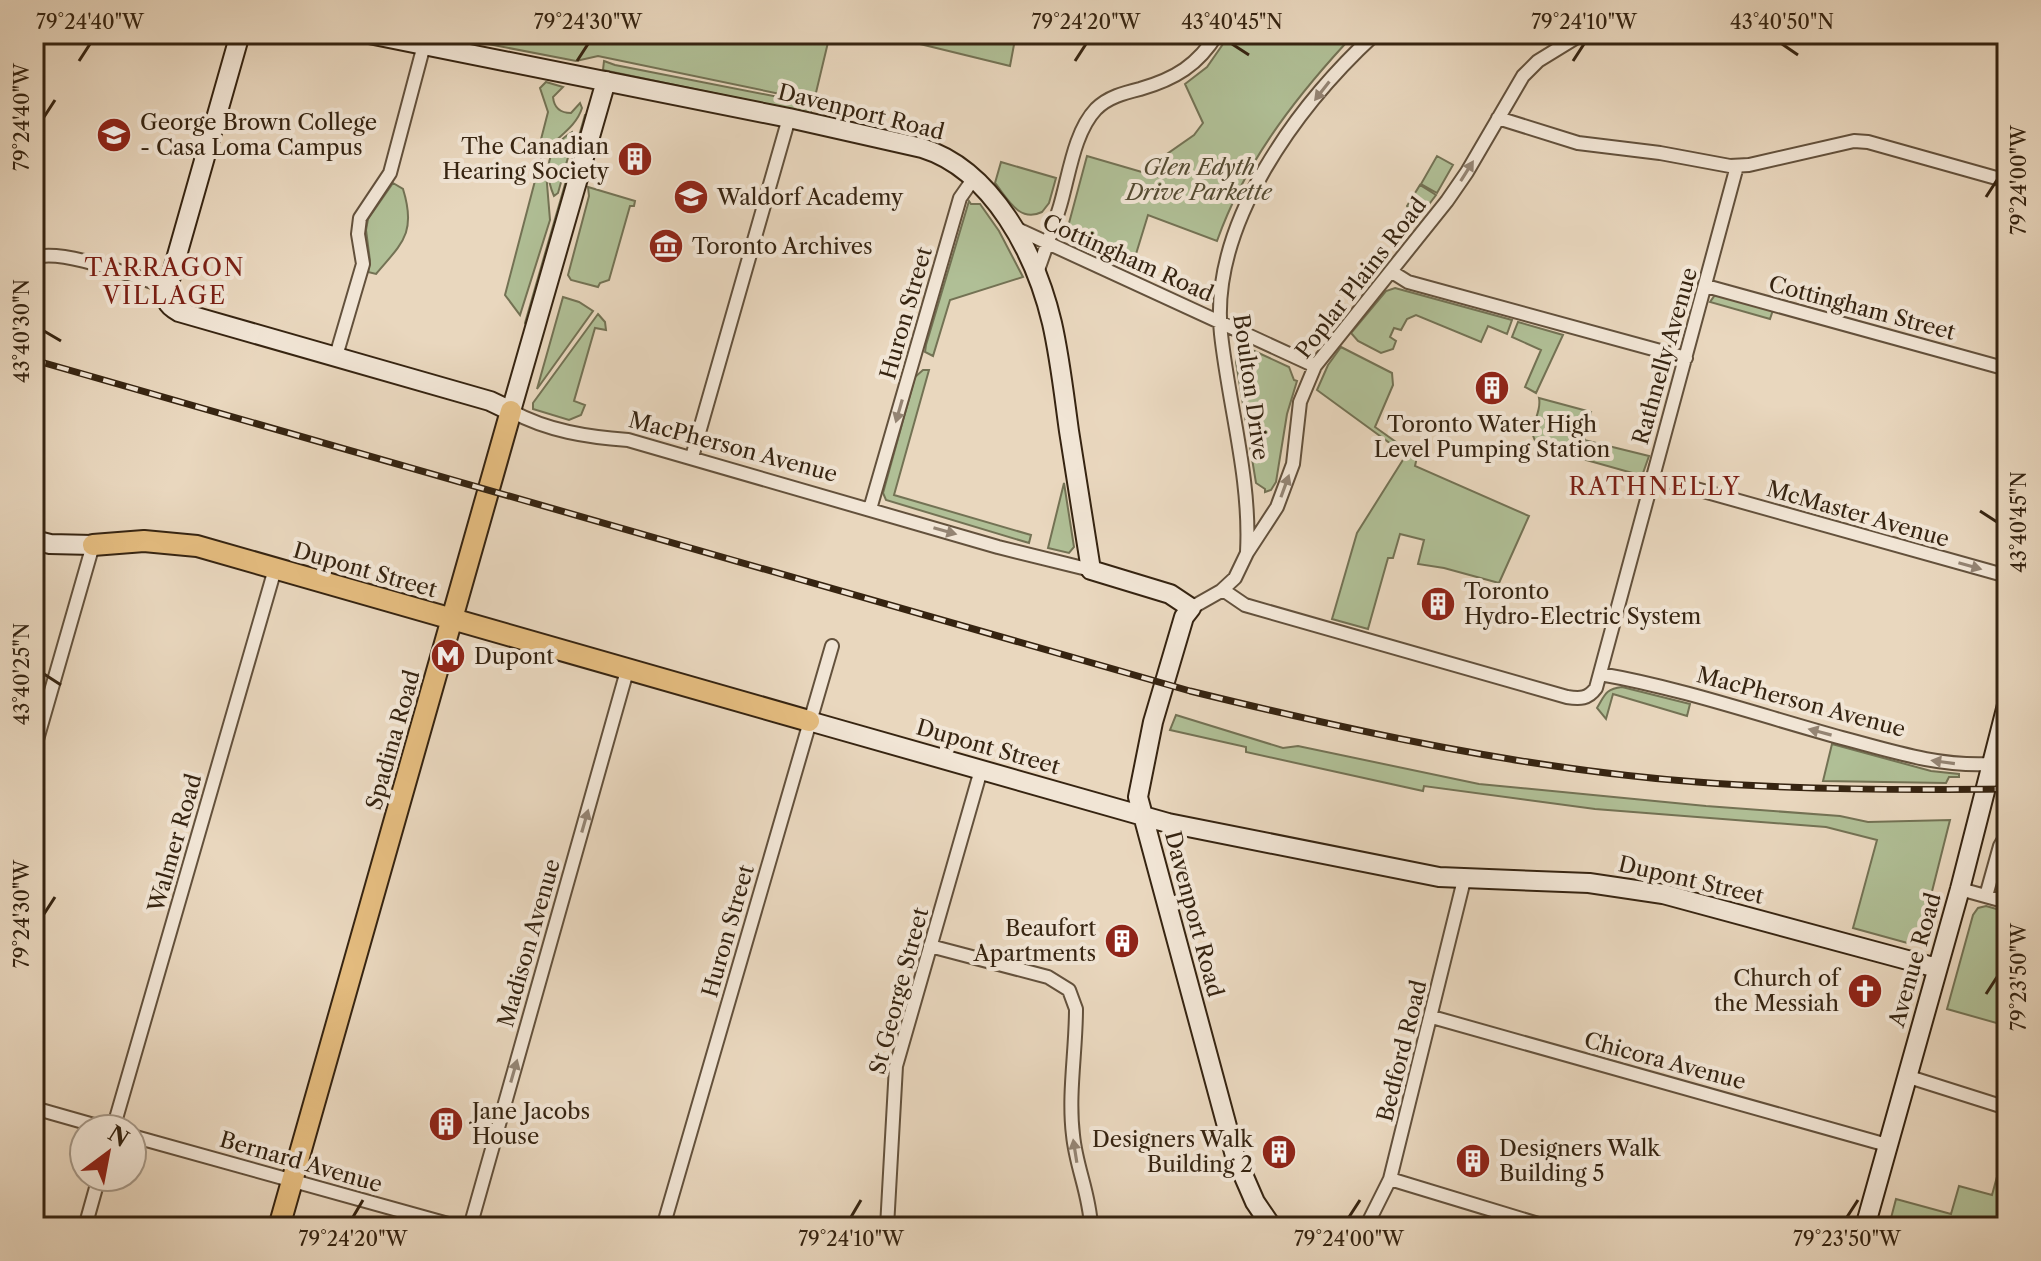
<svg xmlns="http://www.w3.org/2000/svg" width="2041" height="1261" viewBox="0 0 2041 1261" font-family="'Libre Caslon Text',serif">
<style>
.green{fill:#b0bf96;stroke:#737254;stroke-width:2}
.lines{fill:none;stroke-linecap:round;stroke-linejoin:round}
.street-casing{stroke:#63513c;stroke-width:16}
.secondary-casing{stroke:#362411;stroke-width:22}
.primary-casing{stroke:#362411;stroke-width:24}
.street{stroke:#f1e5d5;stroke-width:12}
.secondary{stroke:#f1e5d5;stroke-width:18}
.primary{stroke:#e4bc7f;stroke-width:20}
.rail-casing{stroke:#362411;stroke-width:7}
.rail{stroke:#f1e5d5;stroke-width:4;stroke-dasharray:12;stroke-linecap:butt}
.oneway{fill:#948473}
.ticks{fill:none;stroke:#362411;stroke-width:3}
.labels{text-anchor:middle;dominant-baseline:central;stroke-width:8;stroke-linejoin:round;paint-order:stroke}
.street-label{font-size:22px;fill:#362411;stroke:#f1e5d5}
.poi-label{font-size:22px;fill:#362411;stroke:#f1e5d5;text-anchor:start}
.park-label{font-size:22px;font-style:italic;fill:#544b32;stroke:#f1e5d5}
.neighbourhood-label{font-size:24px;letter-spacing:2px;fill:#7a1f14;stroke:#f1e5d5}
.neatline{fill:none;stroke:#362411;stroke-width:3}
.ticks-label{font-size:20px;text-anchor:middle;fill:#362411}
</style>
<rect width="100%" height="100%" fill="#e9d7be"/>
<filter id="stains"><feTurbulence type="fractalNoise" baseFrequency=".0025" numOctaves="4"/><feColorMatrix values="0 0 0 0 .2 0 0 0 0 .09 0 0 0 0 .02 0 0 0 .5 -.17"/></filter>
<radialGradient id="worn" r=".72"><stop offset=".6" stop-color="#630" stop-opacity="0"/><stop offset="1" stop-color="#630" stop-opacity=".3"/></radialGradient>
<path class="green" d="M436,34H830L814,101L598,56L576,61Z
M879,34H1016L1010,66Z
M1230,34H1335L1345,44C1291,103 1244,165 1217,241L1148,215L1132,267C1110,258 1071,250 1069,223L1087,156L1159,177L1167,154L1194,135L1203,123L1185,84L1207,67Z
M604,61L615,65L814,104L810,113L603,70Z
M546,82L563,87L553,97C554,107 560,113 571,113L580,103L582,108C576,128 555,138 543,154L538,151L548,112L540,88Z
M585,115H588L527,326L525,323Z
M572,132L574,136L558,193L554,196C543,171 547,147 572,132Z
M1437,156L1453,165L1437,193L1421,184Z
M541,158L545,160L550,220L520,315L505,295Z
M1001,162L1056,178L1049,203L1042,212C1019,223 1008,199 995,183Z
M393,183L403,189C417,234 401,244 376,274L368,272L370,261L366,230L368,219Z
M1420,185L1436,195L1418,219L1412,215L1407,206Z
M588,187L635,201L634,206H630L609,280L600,283L598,287L571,280L568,275L589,196Z
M969,201L971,204H980L999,231L1023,277L950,300L933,356L925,352L926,345Z
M1395,288L1512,320L1507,334L1488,326L1481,342L1416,315L1407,319L1401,330L1394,328L1390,337L1396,341L1393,349L1381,353L1358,341L1351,333L1386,291Z
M1715,295L1773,310L1770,319L1710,302Z
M563,297L579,302L593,311L537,389Z
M598,314L605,322L606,330L595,328L574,401L585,405L581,415L569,420L533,409V403Z
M1518,322L1563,335L1536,393L1525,387L1541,350L1512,337Z
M1341,347L1392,373L1393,385L1375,427L1417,457L1415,466L1529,516L1499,583L1444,568L1418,564L1424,540L1400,534L1393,558H1388L1368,629L1332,619L1357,533L1406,455L1317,390L1328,365Z
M1250,349L1289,367L1294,380L1297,381L1287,414L1276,482L1271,490L1265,492V489L1256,483L1236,362L1238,353Z
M923,370H929L894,495L1031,535L1029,543L886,500L883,493L915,377Z
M1539,398L1591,412L1584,440L1649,456L1643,473L1636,474L1540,447C1522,429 1543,417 1539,398Z
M1064,483L1074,547L1069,553L1048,548Z
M1622,687L1690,704L1687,716L1613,694L1606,719L1597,708C1605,695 1605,689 1622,687Z
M1176,715L1283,748L1298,746L1479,784L1706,806L1840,816L1868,822L1950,820L1921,935L1916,943L1911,944L1853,928L1877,840L1826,827L1595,809L1424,786L1423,791L1246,752V747L1170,730Z
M1832,744L1931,771L1959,774V777H1949L1946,783L1823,781Z
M1986,906L2007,912V1026L1947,1009L1973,915L1978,908Z
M2007,1140V1227H1926L1891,1218L1896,1199L1951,1214L1959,1186L1992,1195Z"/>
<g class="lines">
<g class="street-casing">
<path id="street" d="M1498,118L1578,143L1660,153L1730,166L1749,165L1854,141L1868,142L2007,181
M1013,227L1315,366
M34,258C60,247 138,278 168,287
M1392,272L1408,282L1686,358
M1036,276C1044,252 1053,229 1060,206C1069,176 1074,132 1096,109C1108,97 1124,93 1140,89C1175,79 1198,65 1217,34
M1706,286L2007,369
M336,356L363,264L358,234L360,218L390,173L424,45
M511,411C548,431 587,437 628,440L998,547L1091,570
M692,457L789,118
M1652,480H1664L2007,576
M870,509L960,198L974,178
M1247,552C1251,479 1229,407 1221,334C1209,224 1298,105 1375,34
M1223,590L1245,605L1567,697C1580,699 1588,699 1596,688L1737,166
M1191,608L1221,591L1235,578L1247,553L1277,507L1293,464L1300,402L1315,366L1447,201L1467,172L1523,76L1538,61L1582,34
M1600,674C1681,688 1762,716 1842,738C1891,751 1939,767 1991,764
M34,750L93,545
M1960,889L2007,902
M1986,896L2000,846L2007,834
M930,946L1048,977L1069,990L1076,1009C1076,1051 1068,1094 1073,1135C1076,1167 1090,1195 1091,1227
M1432,1017L1887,1145
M1906,1076L2007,1108
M34,1108L108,1129
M113,1129L275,569
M132,1136L459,1227
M1390,1179L1548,1227
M85,1227L99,1177
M470,1227L627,671
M663,1227L832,646
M887,1227L896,1066L981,770
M1366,1227L1390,1179L1464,880"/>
</g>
<g class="secondary-casing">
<path id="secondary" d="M240,34L168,287C165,301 166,305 179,312L490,401L511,411L606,81
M369,34L789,118L922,148C993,170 1036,255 1052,323C1060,358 1064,395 1069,431C1076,478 1084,524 1091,570L1170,594L1191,608L1184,617L1153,722L1138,797L1235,1156L1255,1202L1272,1227
M34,540L50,544L93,545
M809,721L1168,823L1439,877L1589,883L1663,894L1937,968
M1865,1227L1960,889L2007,705"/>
</g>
<g class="primary-casing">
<path id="primary" d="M93,545L144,541L197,546L809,721
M279,1227L511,411"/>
</g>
<use href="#street" class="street"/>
<use href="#secondary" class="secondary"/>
<use href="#primary" class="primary"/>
<g class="rail-casing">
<path id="rail" d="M34,360L1190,691C1357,732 1525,769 1697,782C1800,790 1904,790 2007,789"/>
</g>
<use href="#rail" class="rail"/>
</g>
<defs><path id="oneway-solid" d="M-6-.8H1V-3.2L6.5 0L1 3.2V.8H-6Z" transform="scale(2)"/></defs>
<g class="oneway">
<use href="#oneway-solid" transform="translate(1322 91) rotate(128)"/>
<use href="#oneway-solid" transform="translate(1467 171) rotate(-58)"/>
<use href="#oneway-solid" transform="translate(899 411) rotate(106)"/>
<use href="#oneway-solid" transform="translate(1285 486) rotate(-70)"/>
<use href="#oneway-solid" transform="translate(945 531) rotate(16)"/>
<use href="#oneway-solid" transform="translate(1970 566) rotate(16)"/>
<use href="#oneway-solid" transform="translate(1820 732) rotate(-165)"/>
<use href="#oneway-solid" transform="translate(1943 762) rotate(-172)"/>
<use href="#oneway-solid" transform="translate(585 821) rotate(-74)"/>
<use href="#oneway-solid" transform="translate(514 1071) rotate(-74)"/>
<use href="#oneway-solid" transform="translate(1075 1151) rotate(-99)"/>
</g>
<path class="ticks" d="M1232,44L1249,55M1782,44L1798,55M79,61L90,44M577,61L588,44M1075,61L1086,44M1573,61L1584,44M44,117L55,100M1986,197L1997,180M44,331L61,341M1980,511L1997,522M44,674L61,685M44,914L55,897M1986,994L1997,977M353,1217L363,1200M851,1217L861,1200M1349,1217L1360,1200M1847,1217L1858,1200"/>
<defs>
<g id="university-disc" transform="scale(1.8)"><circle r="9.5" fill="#8f2418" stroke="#f1e5d5"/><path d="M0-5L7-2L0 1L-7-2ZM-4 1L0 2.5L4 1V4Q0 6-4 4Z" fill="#fff"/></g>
<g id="building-disc" transform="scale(1.8)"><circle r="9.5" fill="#8f2418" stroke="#f1e5d5"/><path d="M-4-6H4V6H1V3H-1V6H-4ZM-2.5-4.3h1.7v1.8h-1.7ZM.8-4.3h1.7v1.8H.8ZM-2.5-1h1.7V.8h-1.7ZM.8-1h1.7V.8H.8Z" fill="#fff"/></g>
<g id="school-disc" transform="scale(1.8)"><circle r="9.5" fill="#8f2418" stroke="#f1e5d5"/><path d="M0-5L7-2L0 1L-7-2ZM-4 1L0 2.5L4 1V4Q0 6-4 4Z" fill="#fff"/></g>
<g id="museum-disc" transform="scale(1.8)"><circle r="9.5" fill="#8f2418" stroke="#f1e5d5"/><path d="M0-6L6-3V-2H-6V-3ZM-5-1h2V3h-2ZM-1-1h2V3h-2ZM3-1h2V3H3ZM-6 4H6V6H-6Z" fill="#fff"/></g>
<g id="metro-disc" transform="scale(1.8)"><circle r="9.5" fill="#8f2418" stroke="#f1e5d5"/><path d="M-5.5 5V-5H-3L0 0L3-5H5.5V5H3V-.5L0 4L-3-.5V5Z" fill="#fff"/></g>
<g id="church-disc" transform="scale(1.8)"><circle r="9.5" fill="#8f2418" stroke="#f1e5d5"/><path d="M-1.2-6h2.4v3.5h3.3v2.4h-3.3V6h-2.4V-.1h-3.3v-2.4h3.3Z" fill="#fff"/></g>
</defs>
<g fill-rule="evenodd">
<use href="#university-disc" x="114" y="135"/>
<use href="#building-disc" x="635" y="159"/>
<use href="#school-disc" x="691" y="197"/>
<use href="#museum-disc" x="666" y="246"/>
<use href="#building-disc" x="1492" y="388"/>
<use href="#building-disc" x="1438" y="604"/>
<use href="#metro-disc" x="448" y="656"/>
<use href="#building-disc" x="1122" y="941"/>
<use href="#church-disc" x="1865" y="991"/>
<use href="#building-disc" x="446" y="1124"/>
<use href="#building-disc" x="1279" y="1152"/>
<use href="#building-disc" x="1473" y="1161"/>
</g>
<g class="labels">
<g class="street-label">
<text transform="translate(861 112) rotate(14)">Davenport Road</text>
<text transform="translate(1128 258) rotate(24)">Cottingham Road</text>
<text transform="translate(1361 278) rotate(-52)">Poplar Plains Road</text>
<text transform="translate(1862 308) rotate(15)">Cottingham Street</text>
<text transform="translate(906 313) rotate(-74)">Huron Street</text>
<text transform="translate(1665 356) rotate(-74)">Rathnelly Avenue</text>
<text transform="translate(1251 387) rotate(82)">Boulton Drive</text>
<text transform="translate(733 447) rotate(15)">MacPherson Avenue</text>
<text transform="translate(1858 514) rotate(16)">McMaster Avenue</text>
<text transform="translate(365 570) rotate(16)">Dupont Street</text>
<text transform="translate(1801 702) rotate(15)">MacPherson Avenue</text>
<text transform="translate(393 740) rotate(-74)">Spadina Road</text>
<text transform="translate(988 747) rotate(16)">Dupont Street</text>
<text transform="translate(175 843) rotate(-74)">Walmer Road</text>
<text transform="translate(1691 880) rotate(13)">Dupont Street</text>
<text transform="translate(1194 914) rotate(75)">Davenport Road</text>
<text transform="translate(728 931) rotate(-74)">Huron Street</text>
<text transform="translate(529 943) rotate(-74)">Madison Avenue</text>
<text transform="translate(1915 960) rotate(-74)">Avenue Road</text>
<text transform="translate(899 991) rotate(-75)">St George Street</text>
<text transform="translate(1402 1051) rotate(-76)">Bedford Road</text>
<text transform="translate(1665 1061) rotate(15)">Chicora Avenue</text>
<text transform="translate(301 1162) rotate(16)">Bernard Avenue</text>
</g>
<g class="poi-label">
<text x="140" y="122">George Brown College<tspan x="140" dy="25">- Casa Loma Campus</tspan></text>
<text x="609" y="146" text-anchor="end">The Canadian<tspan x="609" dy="25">Hearing Society</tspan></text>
<text x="717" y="197">Waldorf Academy</text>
<text x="692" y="246">Toronto Archives</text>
<text x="1492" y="424" text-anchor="middle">Toronto Water High<tspan x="1492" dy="25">Level Pumping Station</tspan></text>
<text x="1464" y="591">Toronto<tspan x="1464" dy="25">Hydro-Electric System</tspan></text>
<text x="474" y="656">Dupont</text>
<text x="1096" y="928" text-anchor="end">Beaufort<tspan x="1096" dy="25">Apartments</tspan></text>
<text x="1839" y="978" text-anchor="end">Church of<tspan x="1839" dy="25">the Messiah</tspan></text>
<text x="472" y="1111">Jane Jacobs<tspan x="472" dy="25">House</tspan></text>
<text x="1253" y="1139" text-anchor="end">Designers Walk<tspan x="1253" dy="25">Building 2</tspan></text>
<text x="1499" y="1148">Designers Walk<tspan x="1499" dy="25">Building 5</tspan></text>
</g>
<g class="park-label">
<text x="1199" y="167">Glen Edyth<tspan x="1199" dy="25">Drive Parkette</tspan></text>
</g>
<g class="neighbourhood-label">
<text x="165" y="267">TARRAGON<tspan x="165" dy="28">VILLAGE</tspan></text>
<text x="1655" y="486">RATHNELLY</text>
</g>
</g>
<rect width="2041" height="1261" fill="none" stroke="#e9d7be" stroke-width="88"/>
<g transform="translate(108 1153) rotate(32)"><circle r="38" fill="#f1e5d5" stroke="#a69887" stroke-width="2"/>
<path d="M0-6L14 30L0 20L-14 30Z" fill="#8f2418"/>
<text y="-12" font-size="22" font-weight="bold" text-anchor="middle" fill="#362411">N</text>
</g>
<rect x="44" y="44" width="1953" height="1173" class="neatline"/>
<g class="ticks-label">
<text x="90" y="29">79°24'40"W</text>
<text x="588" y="29">79°24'30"W</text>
<text x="1086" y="29">79°24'20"W</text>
<text x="1232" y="29">43°40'45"N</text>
<text x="1584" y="29">79°24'10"W</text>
<text x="1782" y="29">43°40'50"N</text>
<text transform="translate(22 117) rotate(-90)" y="7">79°24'40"W</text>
<text transform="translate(2019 180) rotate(-90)" y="7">79°24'00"W</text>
<text transform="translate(22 331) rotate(-90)" y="7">43°40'30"N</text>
<text transform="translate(2019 522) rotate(-90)" y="7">43°40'45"N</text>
<text transform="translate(22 674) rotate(-90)" y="7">43°40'25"N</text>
<text transform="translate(22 914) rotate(-90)" y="7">79°24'30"W</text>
<text transform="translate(2019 977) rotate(-90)" y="7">79°23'50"W</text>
<text x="353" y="1246">79°24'20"W</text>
<text x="851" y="1246">79°24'10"W</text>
<text x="1349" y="1246">79°24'00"W</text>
<text x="1847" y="1246">79°23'50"W</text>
</g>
<rect width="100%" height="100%" filter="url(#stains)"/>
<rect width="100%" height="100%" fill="url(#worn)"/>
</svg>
